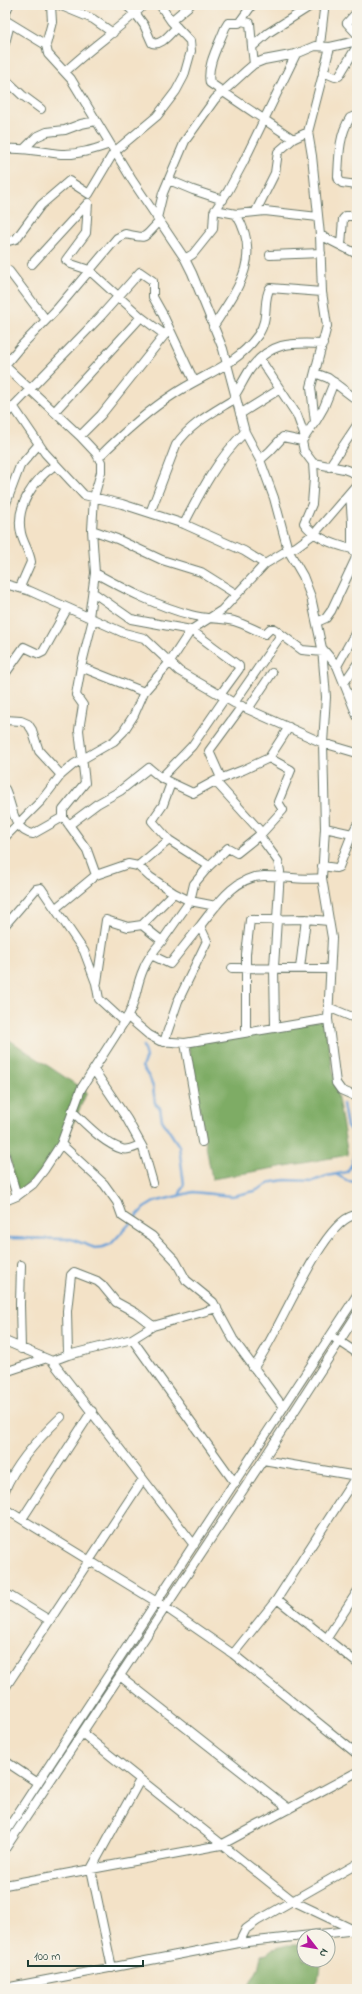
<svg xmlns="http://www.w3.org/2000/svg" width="362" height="1994" viewBox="0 0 362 1994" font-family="'Indie Flower',sans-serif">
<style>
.forest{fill:#7eac65;stroke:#4e744c}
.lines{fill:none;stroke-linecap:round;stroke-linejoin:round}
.stream{stroke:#69a0d7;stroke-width:2.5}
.minor-casing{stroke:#697767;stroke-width:10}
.minor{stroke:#fff;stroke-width:8}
</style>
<rect width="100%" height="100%" fill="#f7f3e8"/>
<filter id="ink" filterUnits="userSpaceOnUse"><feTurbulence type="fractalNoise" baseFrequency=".025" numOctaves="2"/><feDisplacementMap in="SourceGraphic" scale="8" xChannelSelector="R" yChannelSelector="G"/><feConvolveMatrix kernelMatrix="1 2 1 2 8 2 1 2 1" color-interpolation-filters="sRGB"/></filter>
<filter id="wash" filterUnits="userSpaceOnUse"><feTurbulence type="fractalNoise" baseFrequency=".012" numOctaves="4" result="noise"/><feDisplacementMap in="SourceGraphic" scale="16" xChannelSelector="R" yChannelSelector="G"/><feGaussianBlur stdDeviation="0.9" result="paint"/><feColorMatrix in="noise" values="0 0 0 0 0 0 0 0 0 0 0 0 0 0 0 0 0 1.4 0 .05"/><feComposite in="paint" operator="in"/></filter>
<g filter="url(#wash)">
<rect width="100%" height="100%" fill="#f3e2c7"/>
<path class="forest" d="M324,1020L348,1155L212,1179L188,1044Z
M5,1037L87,1092L68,1135L52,1156L43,1170L18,1193L9,1155L5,1151Z
M287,1945H304V1960H315L314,1964L320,1965L318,1980L308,1989H247L258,1969L261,1955L267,1954L273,1949Z"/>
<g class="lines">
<path class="stream" d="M143,1046L146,1057L142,1067L149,1077L153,1087L155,1103L160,1108L162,1120L179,1146L184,1184L179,1196
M343,1104L347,1127L356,1135L357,1139
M337,1175L348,1181L357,1182
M5,1238L71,1239L95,1248L103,1247L111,1244L144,1208L154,1202L193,1192L232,1196L255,1191L272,1182L286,1180L313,1181L327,1176L347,1172L352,1164L357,1140"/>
</g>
</g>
<g filter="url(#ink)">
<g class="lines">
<g class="minor-casing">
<path id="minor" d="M51,5L52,22L46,45L48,54L71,79L132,180L185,259L192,273L223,349L245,432L260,460L274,498L288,550L303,576L311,597L322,648L337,666L357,716
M59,5L93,19L113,33
M126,5L136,14L144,25L152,43C162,46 170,33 177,27
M252,5L239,23H228L225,28C219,44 206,66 210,83L293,139
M357,12L347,23L357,34
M5,14L9,5
M5,20L46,45
M171,21L190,5
M242,21L250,23L252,47
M5,43L10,24
M320,45L324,10L320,5
M330,47L308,132L312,156L320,235L322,292L327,326L311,387L315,422L302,441L304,451L313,463L314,478L312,504L304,523C314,538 335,545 352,549
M254,64L252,47L268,33L312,5
M65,72C90,48 119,29 144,5
M323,72L335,77L339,76L357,46
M5,79L22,95L41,109
M357,115L350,118C339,135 339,156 338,177L339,180L342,183L357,185
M5,149C24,147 42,152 61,154C78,155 95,149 110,144
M24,149L36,137L47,132L65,130L81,124L96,121
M169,180L193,190L223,200
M88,203L86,233L66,260L71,264L89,270L141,317L165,335
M215,210L236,214L265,211L318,217
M256,211L275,173L278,152L293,139L308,132
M157,218L163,193L185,141L215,99L247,70L254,64L264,60L296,54L315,46L330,47L357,41
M320,235L357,254
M5,242L16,239L41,205L69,181L89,194L114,152L157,116L176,91L184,76L191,51L190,41L171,21L160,5
M341,245L343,219L346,216H357
M270,255L321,253
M185,259L193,254L213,229L214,212L228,191L243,163L296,54
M32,264L88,203
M5,270L9,271L46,320
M213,327C237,290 263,258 236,214
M260,359L297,415L305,437
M5,365L20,347L57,309L117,238L125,234C149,239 142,239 159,222
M5,366L80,436L96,453L101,462V472L94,497L92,530L95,573L89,617
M315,373L328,378L357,400
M235,395C240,387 244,379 249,371C269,342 291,342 323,344
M13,406L45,453L84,495L122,504L184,524L244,551L265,564
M55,411L141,317
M240,414L280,389
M5,415L100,317L140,272L153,281V297L162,313L194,381
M316,421L324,407L334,382
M80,436L101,415L167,332
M99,457C123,433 146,412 174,394C204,374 236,366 258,335C270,318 262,301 270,288L322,292
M260,460L270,451L283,437L302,441
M313,463L344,469L357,474
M329,467L357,425
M5,506L20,466L39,444
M150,513L176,445C191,423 214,412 236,398
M184,524C201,491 218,458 245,432
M92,530L117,539L162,560L201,572L236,594
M95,573C126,590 157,606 191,615C205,619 219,618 234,621C244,624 255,630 265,634L270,629H274L302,650L323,652
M5,584L30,591L124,633L144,638L179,671L234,703L323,743L357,753
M20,587L31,562C30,552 23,543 21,533C15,506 34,480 55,465
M94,593L131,619L191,630L239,666V669L220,695
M317,622L326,618L331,611L355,560L356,555L352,549V522L350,493
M322,648L326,697L323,743L325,828L322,878L332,938L328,1019L336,1083L341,1090L357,1097
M337,666L357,630
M81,667L144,692
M5,674L24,647L39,654L43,652L67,609
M344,683L357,664
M234,703L281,635
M248,709L272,673
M5,720L21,721L28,724L32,730L39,751L61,775
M161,778L192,746L225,698
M221,778L209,751L242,706
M215,781L262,833
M5,789C12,803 13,832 33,834L63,817V810L85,783L79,730L83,705L76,695L81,667L93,619
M69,825L97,804L120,791L149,768L161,778L193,793L215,781L243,770L269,758
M325,828L352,834L357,825
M259,835L278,861L280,871L274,967L275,1027
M5,837L41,801L61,775L74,764L114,741L123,732L134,715L144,692L170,662L191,630L222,610L265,564L288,550L296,547L315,533L357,484
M169,840L152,821L163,805L171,783
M138,866L150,877L174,893
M322,866L336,868L339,867L352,834
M96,875L128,864L138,866L169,840L209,866
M56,908L96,875L87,850L67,822
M5,925L36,889L41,888L84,951L96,983L99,999L124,1022L81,1089L61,1144L44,1170L33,1184L17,1196L5,1201
M142,925L174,893L190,901L216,906
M162,941L190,901L194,884L209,866L228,848L237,853L262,833L283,810L278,802L291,770L269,758L289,727
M151,955L170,964L200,926
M232,968L330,969
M300,968L306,919
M97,982L106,920L128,927L142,925L162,941C154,950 147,959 143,970C135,988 136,1006 124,1022
M328,1007L357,1019
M128,1017L149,1035L160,1041L185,1043L328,1019
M246,1032V954L250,920L306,919L329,921
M164,1042L178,1001L207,941L200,926C216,906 235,876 264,876C283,876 302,881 322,878
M185,1043L202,1142
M94,1070L127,1119L143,1148L153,1183
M72,1111C86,1124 103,1143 122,1149C128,1151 135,1147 140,1145
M61,1144L104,1184L117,1202L122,1216L152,1236L175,1260L186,1280L213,1302L233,1339L283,1407
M5,1156L17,1196
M132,1339L235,1483
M336,1339L357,1353
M5,1341L52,1361L194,1545
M21,1349L20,1304L21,1265
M68,1355L67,1311L71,1275L74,1272L97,1281L102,1285L116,1302L136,1313L153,1326
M52,1361L68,1355L132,1339L153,1326L217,1308
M253,1368C276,1342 323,1215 357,1215
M5,1372L44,1359
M263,1460L357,1476
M5,1490C16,1463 40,1437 61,1417
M5,1509L165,1607L233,1654L357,1754
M22,1519L92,1411
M5,1593L49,1620
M277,1599L357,1663
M327,1638L357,1592
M233,1654L277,1599L357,1475
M120,1676L289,1809
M5,1688L143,1479
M82,1733L293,1901L354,1930
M5,1761L38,1783
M5,1833L357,1295
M5,1849L263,1460L357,1314
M5,1885L221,1845L357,1772
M239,1943L246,1929L257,1921L357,1864
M112,1968L91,1869L140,1780
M5,1988L239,1943L357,1930"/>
</g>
<use href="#minor" class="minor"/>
</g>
</g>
<rect width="362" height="1994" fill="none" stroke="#f7f3e8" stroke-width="20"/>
<g transform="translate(316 1948) rotate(121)"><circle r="19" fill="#f7f3e8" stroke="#a1aaa0"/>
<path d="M0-3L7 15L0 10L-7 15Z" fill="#b5179e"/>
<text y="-6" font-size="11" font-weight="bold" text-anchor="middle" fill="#1f3d34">N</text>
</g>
<path d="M28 1960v6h115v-6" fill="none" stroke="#1f3d34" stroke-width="2"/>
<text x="34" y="1960" font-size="12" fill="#1f3d34" stroke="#f7f3e8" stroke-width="3" paint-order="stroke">100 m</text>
</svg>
